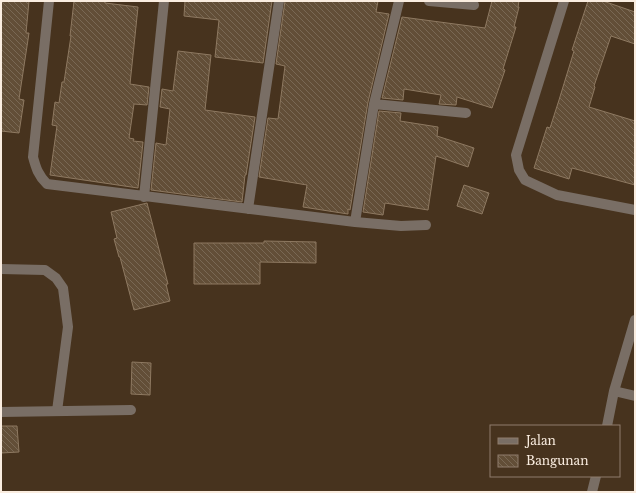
<svg xmlns="http://www.w3.org/2000/svg" width="636" height="493" viewBox="0 0 636 493" font-family="'Libre Baskerville',serif">
<style>
.building{fill:url(#building-back-hatch);stroke:#8e7961}
.lines{fill:none;stroke-linecap:round;stroke-linejoin:round}
.street{stroke:#796e65;stroke-width:10}
</style>
<defs>
<pattern id="building-back-hatch" width="6" height="6" patternUnits="userSpaceOnUse"><rect width="6" height="6" fill="#624e37"/><path d="M-1 5l2 2M0 0l6 6M5-1l2 2" fill="none" stroke="#796854"/></pattern>
</defs>
<rect width="100%" height="100%" fill="#47331e"/>
<path class="building" d="M1,1H29L26,33H29L19,99L24,100L19,133L1,131Z
M74,1H105V3L138,7L130,84L149,87L147,105L134,104L129,138L134,139L133,141L143,142L138,188L50,175L57,126L52,125L55,102L59,103L62,82H64L71,36H70Z
M185,1H272L263,63L215,57L219,20L184,16Z
M285,1H378L376,12L389,14L368,102L350,210L348,209V214L303,207L307,185L259,177L268,118L278,119L285,66L276,64Z
M492,1H519L518,7H519L514,27H516L503,69L505,70L492,108L457,97L456,105L439,104L441,95L404,89L403,100L382,98L402,17L485,28Z
M588,1H603L635,12V44L611,36L594,86L595,87L589,107L635,121V185L572,168L569,179L534,168L547,127L550,128L559,100L574,51L572,50Z
M178,51L211,55L205,110L255,117L246,175H245L242,202L151,190L156,143L166,145L170,109L160,107L162,89L173,91Z
M379,111L401,113L400,121L438,127L437,136L474,148L468,167L436,156L428,210L385,203L383,215L363,212Z
M464,185L489,193L482,214L457,206Z
M147,203L168,284H166L170,301L134,310L120,257H119L114,239L117,238L111,212Z
M264,241L316,242V263L260,262V284H194V243H264Z
M132,362L151,363L150,395L131,394Z
M1,426H17L19,452L1,453Z"/>
<g class="lines">
<path class="street" d="M49,1L33,157C36,168 38,175 47,184L355,222L401,226L426,225
M429,1L474,5
M564,1L516,155L519,170L525,180L557,195L635,210
M374,104L466,113
M144,197L164,1
M248,209L279,1
M355,222L374,104L399,1
M1,269L45,270L56,278L63,288L68,327L57,411
M614,391L635,396
M1,412L131,410
M607,426L614,391L635,320
M592,492L596,476"/>
</g>
<rect width="636" height="493" fill="none" stroke="#faede0" stroke-width="4"/>
<rect x="490" y="425" width="130" height="52" fill="#47331e" stroke="#8f7d6c"/>
<rect x="498" y="438" width="20" height="6" fill="#796e65" stroke="#8f7d6c"/>
<text x="526" y="445" font-size="12" fill="#faede0">Jalan</text>
<rect x="498" y="455" width="20" height="12" fill="url(#building-back-hatch)" stroke="#8f7d6c"/>
<text x="526" y="465" font-size="12" fill="#faede0">Bangunan</text>
</svg>
